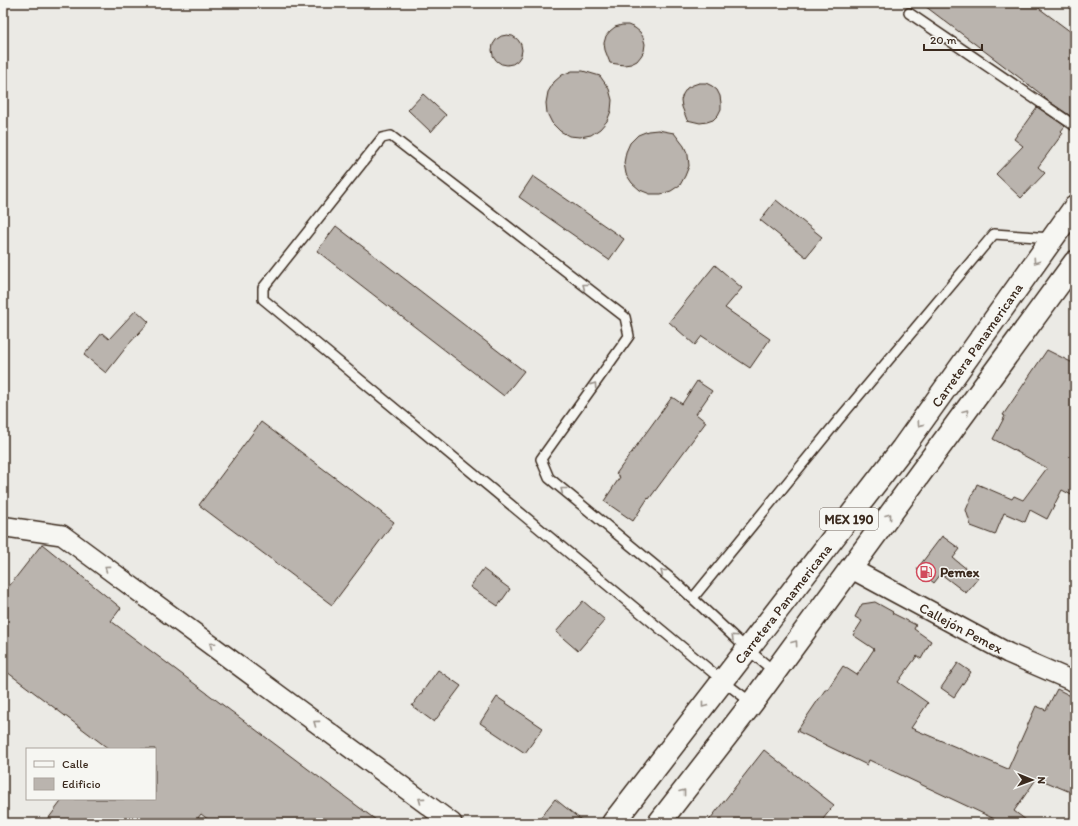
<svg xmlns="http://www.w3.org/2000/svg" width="1078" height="826" font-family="Itim,sans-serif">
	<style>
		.building { fill: #bab4ae; stroke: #3b2a1e }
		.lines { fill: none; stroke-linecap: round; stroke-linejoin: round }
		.lane-casing { stroke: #3b2a1e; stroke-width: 12 }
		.street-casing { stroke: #3b2a1e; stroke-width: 22 }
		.primary-casing { stroke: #3b2a1e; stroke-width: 25 }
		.lane { stroke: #f6f6f2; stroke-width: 9 }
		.street { stroke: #f6f6f2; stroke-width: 19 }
		.primary { stroke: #f6f6f2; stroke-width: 22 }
		.oneway { stroke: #989088 }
		.labels { text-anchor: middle; stroke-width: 3; stroke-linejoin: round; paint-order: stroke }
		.shield { fill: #f6f6f2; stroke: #73675e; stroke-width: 1 }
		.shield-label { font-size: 13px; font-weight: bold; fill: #3b2a1e }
		.street-label { font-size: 14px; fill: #3b2a1e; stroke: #f6f6f2 }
		.poi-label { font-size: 14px; font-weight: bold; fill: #3b2a1e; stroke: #f6f6f2; text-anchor: start }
	</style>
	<rect width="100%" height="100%" fill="#ebeae5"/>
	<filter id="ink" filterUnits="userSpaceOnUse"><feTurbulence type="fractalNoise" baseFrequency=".025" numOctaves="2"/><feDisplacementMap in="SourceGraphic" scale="8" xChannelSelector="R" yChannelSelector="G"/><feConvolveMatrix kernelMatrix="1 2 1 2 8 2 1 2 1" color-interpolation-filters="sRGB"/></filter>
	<g filter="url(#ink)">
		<g class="building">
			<polygon points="921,3 1032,3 1075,35 1075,113 1072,117 1044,98 1045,97"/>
			<polygon points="622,25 628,25 635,28 640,32 643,37 645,44 644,51 641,56 637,61 631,64 624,65 610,63 605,50 604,43 606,36 610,31 615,27"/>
			<circle cx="507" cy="50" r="15"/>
			<polygon points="572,71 583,71 600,76 609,89 612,100 611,111 607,121 600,129 591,135 580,137 569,136 560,131 552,123 547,113 546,103 548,92 554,82 562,75"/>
			<polygon points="699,83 706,83 712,86 717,90 720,96 721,103 721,109 718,115 713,120 707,122 700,123 687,120 682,107 681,100 683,94 687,88 693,85"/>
			<polygon points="423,94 446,115 431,132 408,110"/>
			<polygon points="1037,107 1065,126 1061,131 1063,133 1038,167 1045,173 1021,198 996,174 1023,146 1014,139"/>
			<polygon points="658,130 674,133 684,146 688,155 689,166 685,176 680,185 671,191 661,194 650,194 640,190 632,183 626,174 624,163 626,152 630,143 638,135 648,131"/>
			<polygon points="533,176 624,239 609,260 519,197"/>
			<polygon points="776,200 822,237 806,257 760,220"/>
			<polygon points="336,226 524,371 504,396 317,251"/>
			<polygon points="715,265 742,288 725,308 770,339 750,368 702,336 695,345 669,322"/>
			<polygon points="136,310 149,322 128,345 106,373 84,355 102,333 109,339"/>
			<polygon points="1047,350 1075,364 1075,497 1062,490 1047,519 1030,510 1025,522 1004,513 995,535 971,526 966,510 977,484 1012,499 1014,496 1023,500 1047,468 993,439 1005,416 1003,415"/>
			<polygon points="697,381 712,391 696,414 706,422 649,499 648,498 633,521 604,501 620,477 616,474 672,397 682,404"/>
			<polygon points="261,422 394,522 332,605 199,505"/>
			<polygon points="942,536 960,549 953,558 978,578 966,593 941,574 934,583 917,569"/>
			<polygon points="42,544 121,608 111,621 380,823 213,823 201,814 194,823 45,823 63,799 155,799 155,749 109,749 3,669 3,594"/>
			<polygon points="483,569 510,589 498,606 470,587"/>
			<polygon points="583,601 605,620 578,651 556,632"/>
			<polygon points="875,602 893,612 892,613 916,625 914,629 931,641 921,659 917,656 898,682 928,703 911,728 1008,769 1036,706 1046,710 1057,689 1075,698 1075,794 1037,778 1014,811 1030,823 1003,823 869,760 867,765 797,731 825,690 827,690 843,666 857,675 874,649 853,635 862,621 855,617 862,604"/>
			<polygon points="958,663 971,672 954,697 941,688"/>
			<polygon points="438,670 461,686 434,722 412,706"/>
			<polygon points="497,697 543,728 525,753 480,723"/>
			<polygon points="764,750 834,805 820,823 707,823"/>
			<polygon points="555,799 585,823 536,823"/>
		</g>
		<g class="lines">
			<defs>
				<g id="lane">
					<polyline points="909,13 1075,126"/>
					<polyline points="693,598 840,418 994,234 1052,238"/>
					<polyline points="752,703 723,681 263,299 263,288 382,138 391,136 625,317 629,336 541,459 549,478 675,582 747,649 774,671"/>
				</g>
				<g id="street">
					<polyline points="3,529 7,527 62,535 452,823"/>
					<polyline points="850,568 1008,653 1075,682"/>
				</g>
				<g id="primary">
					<polyline points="613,823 902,449 1075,207"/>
					<polyline points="659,823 752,703 1075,262"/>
				</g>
			</defs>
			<use href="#lane" class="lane-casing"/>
			<use href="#street" class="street-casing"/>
			<use href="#primary" class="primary-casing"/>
			<use href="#lane" class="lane"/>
			<use href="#street" class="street"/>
			<use href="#primary" class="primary"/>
		</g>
		<defs><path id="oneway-chevron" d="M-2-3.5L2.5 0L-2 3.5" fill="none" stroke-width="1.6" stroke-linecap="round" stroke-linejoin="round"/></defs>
		<g class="oneway">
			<use href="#oneway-chevron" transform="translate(1036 261) rotate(125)"/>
			<use href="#oneway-chevron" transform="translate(585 286) rotate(-142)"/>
			<use href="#oneway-chevron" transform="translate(594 385) rotate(-55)"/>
			<use href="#oneway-chevron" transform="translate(966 412) rotate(-54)"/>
			<use href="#oneway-chevron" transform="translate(920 424) rotate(125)"/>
			<use href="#oneway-chevron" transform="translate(563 490) rotate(-141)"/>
			<use href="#oneway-chevron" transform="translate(889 516) rotate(-53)"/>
			<use href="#oneway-chevron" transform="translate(107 568) rotate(-144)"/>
			<use href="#oneway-chevron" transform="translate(663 572) rotate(-141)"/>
			<use href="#oneway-chevron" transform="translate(734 637) rotate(-137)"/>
			<use href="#oneway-chevron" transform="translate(795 643) rotate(-54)"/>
			<use href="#oneway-chevron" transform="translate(212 645) rotate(-144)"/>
			<use href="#oneway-chevron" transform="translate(704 705) rotate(128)"/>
			<use href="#oneway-chevron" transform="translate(316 723) rotate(-144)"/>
			<use href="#oneway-chevron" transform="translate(683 792) rotate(-52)"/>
			<use href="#oneway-chevron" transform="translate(421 800) rotate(-144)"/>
		</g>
	</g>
	<defs>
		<symbol id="fuel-ring" viewBox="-11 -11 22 22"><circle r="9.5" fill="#f6f6f2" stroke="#d1495b" stroke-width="1.5"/><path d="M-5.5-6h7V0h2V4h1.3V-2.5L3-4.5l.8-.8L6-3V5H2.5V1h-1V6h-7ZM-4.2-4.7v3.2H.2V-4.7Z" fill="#d1495b"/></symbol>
	</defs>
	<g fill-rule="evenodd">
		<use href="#fuel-ring" x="915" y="561" width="22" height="22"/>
	</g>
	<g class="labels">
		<rect class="shield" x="820" y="508" width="58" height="22" rx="3"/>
		<g class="shield-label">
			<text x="849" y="524">MEX 190</text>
		</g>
		<g class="street-label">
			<text transform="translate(977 345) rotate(-55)" y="5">Carretera Panamericana</text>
			<text transform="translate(783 604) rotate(-52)" y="5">Carretera Panamericana</text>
			<text transform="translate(961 628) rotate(28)" y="5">Callejón Pemex</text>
		</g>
		<g class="poi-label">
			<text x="940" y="577">Pemex</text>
		</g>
	</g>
	<rect width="1078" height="826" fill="none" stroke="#f6f6f2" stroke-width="16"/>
	<rect x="8" y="8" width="1062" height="810" fill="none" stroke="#3b2a1e" stroke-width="1.5" filter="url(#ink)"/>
	<rect x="26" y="748" width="130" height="52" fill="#f6f6f2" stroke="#aba49d"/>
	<rect x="34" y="761" width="20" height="6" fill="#f6f6f2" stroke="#aba49d"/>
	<text x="62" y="768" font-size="12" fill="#3b2a1e">Calle</text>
	<rect x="34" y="778" width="20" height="12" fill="#bab4ae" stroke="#aba49d"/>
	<text x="62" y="788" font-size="12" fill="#3b2a1e">Edificio</text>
	<g transform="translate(1032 780) rotate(91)" stroke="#f6f6f2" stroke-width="3" paint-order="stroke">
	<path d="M0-3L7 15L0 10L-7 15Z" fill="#3b2a1e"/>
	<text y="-6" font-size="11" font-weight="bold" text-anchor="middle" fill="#3b2a1e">N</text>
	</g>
	<path d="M924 44v6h58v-6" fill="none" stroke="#3b2a1e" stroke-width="2"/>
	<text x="930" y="44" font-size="12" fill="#3b2a1e" stroke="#f6f6f2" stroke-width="3" paint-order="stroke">20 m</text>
</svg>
